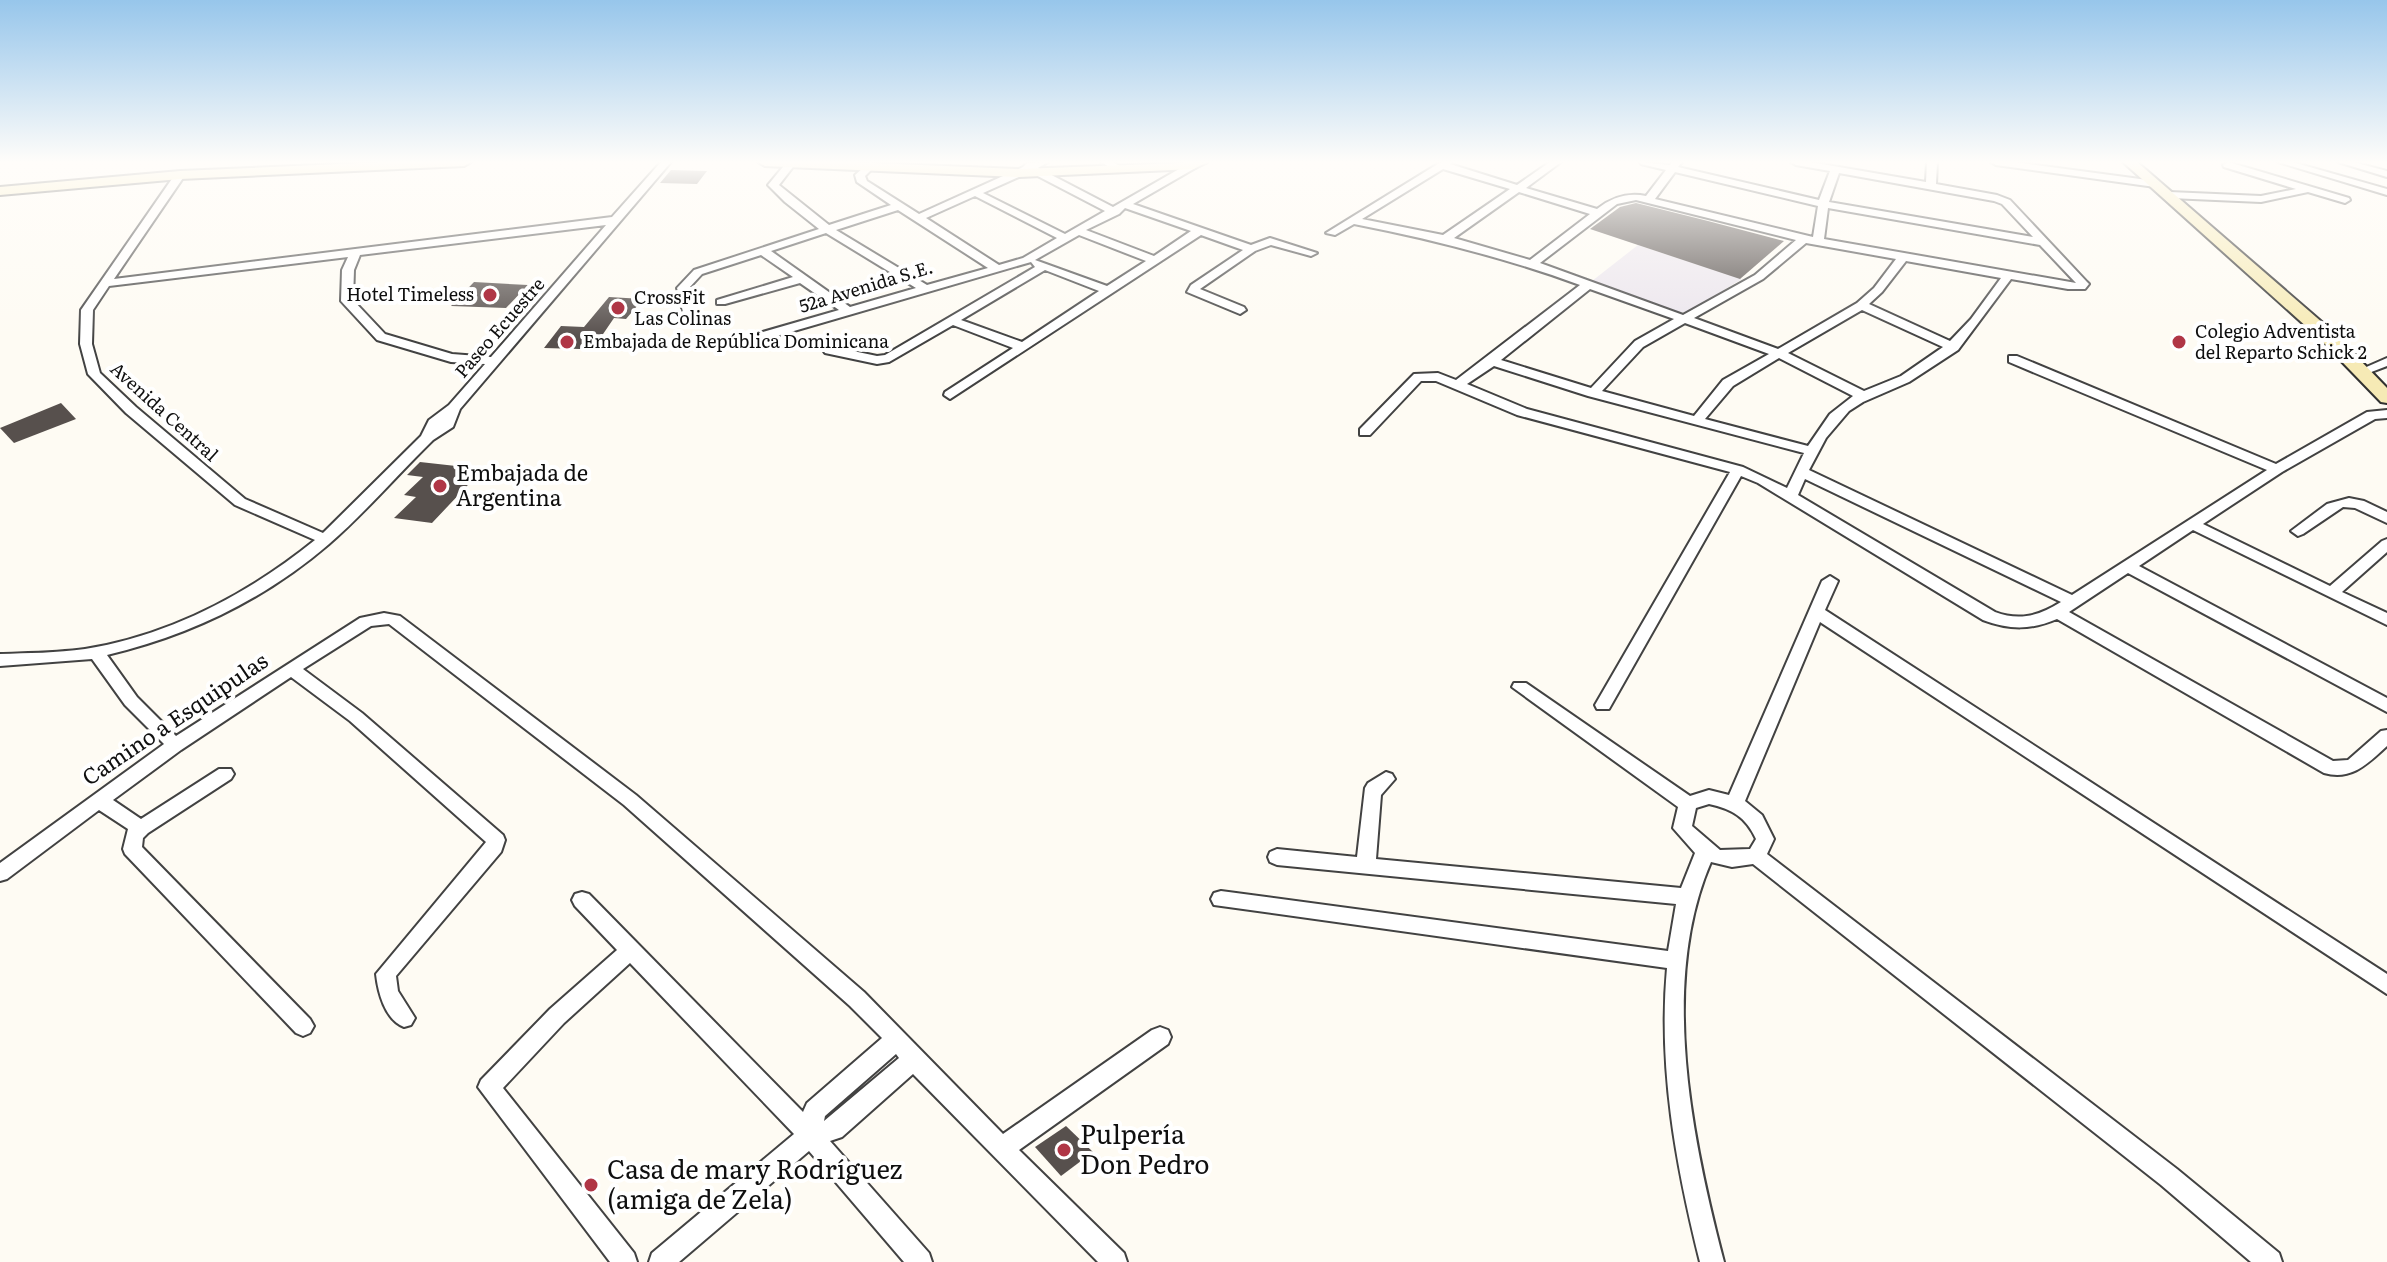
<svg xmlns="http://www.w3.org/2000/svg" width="2387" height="1262" font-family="Literata,serif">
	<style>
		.industrial { fill: #ebe5ed }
		.building { fill: #57504d }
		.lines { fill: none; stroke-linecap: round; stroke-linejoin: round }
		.street-casing { stroke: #424242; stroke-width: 4 }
		.secondary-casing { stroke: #313131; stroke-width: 4 }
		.street { fill: #fff; fill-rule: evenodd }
		.secondary { fill: #f6eab5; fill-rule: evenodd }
		.poi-dot { fill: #b03646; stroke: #fff; stroke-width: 3 }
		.labels { text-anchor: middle; stroke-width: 8; stroke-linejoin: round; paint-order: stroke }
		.far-street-label { font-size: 18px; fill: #0f0f0f; stroke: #fff }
		.far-poi-label { font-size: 18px; fill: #0f0f0f; stroke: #fff; text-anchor: start }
		.poi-label { font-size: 22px; fill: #0f0f0f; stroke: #fff; text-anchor: start }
		.street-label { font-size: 22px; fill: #0f0f0f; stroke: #fff }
		.near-poi-label { font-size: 26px; fill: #0f0f0f; stroke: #fff; text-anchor: start }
	</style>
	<rect width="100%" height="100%" fill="#fefbf3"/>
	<polygon class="industrial" points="1638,245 1742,279 1687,312 1678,312 1592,281"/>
	<g class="building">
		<polygon points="671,170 707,171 697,184 660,183"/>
		<polygon points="1636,203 1708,221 1784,241 1740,279 1590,229 1620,207"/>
		<polygon points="474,282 528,285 506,308 451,306"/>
		<polygon points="609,297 643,299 626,319 614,318 601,337 590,336 580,349 544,348 561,326 584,327"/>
		<polygon points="61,403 76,419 14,443 0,428"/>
		<polygon points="420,462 483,469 432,523 394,518 416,497 404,495 423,477 407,475"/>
		<polygon points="1066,1126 1093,1152 1061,1176 1035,1147"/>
	</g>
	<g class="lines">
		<defs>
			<g id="street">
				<path d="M661,162h10l-211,247 -7,18 -20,13c-35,34 -67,72 -104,104 -64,55 -140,92 -222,111l30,42 39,39 184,-118 24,-5 16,3 236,179 228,197 139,142 149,-104 8,-3 8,3 3,7 -3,7 -149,106 105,103 3,9h-29l-185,-188 -71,63 -12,4 99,112 3,9h-28l-95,-111 -130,111h-30l3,-9 142,-119 -164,-171 -66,60 -61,65 131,165 3,9h-27l-132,-175 3,-7 69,-71 67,-59 -42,-44 -3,-6 3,-6 7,-2 7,2 214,218 4,-9 75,-65 -32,-32 -226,-201 -235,-181 -18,2 -68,43 59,44 141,122 2,5 -4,12 -105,124 2,15 17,27 -4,7 -7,2c-19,-7 -26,-35 -28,-53l110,-132 -136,-121 -59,-44 -110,73 -68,50 28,19 78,-50h12l3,5 -3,5 -83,54 -5,5 -1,9 168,172 4,7 -4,7 -7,3 -7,-3 -171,-179 -2,-5 5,-20 -29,-19 -92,69 -7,2v-18l164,-119 -39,-39 -33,-46 -92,7v-12c28,-1 57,-1 85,-5 85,-14 163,-55 230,-109l-80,-35 -109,-92 -38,-39 -8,-30 1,-34 95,-137 9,2 -71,104 498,-62zM606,225l-115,132 -39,-3 -67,-20 -32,-34 1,-30 6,-15zM348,257l-6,13 -1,31 36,39 74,22 34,2 -36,41 -20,15 -8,16 -98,97 -78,-34 -109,-92 -36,-34 -8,-29 1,-34 16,-24zM896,1054l3,4 -75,63 1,-5z"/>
				<path d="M787,162l9,1 -17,22 50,40 62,-20 -34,-23 -2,-7 15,-13 7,2 -12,12 2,5 52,33 104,-47 4,-4 21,-1 -10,6 75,39 73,-42 -3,-3h11l4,3 -1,2 -64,37 118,41 19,-7 47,15 -6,3 -40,-11 -16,6 -55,38 44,18 2,3 -6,4 -53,-22 4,-7 52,-35 -42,-15 -251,164 -6,-4 1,-3 68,-44 -60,-23 -64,37 -12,2 -52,-11 -2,-3 6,-4 48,10 8,-1 150,-88 -4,-5 -268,78 -4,-1v-6l80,-23 -39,-27 -75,21h-8v-4l76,-23 -32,-22 -59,19 -13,14 6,24 -6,4 -6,-4 -6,-24 17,-18 125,-41 -34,-27 -17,-17zM1030,172l75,39 -40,23 -82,-41zM975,196l82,42 -34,20 -24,7 -73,-47zM1125,208l66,23 -37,25 -68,-26 33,-16zM898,210l90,58 -61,17 -91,-55zM826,233l90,55 -66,19 -79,-56zM1079,235l67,26 -39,25 -72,-26zM1045,270l54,21 -77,51 -61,-22z"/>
				<polygon points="1101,162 1113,162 1123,168 1114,170"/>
				<path d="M1441,162h11l-2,2 67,21 33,-23h11l-35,26 71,21c14,-11 30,-17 49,-13l20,-26 -25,-6 -1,-2 30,3 2,-3h10l-4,5 141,33 11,-29 -34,-6 -5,-3h19l116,20 1,-20h10l-1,22 61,11 13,5 77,82 2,2 -4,5h-17l-57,-10 -53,71 -49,32 -46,20 -14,9 -23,27 -17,32 263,125 195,-125 -258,-108v-6h8l259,108 91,-52 20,-2v8l-12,1 -93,53 -79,52 127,62 52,-45 5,-2v13l-45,40 45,21v12l-194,-95 -54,36 248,132v14l-259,-139 -59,39 264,149 15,-1 33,-29 6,-1v16c-19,17 -35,35 -63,27l-267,-154c-26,11 -47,11 -74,1l-225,-137 -17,-7 -132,233h-12l-2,-4 135,-233 -213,-57 -81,-34h-15l-51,54h-10v-6l54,-55 24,-1 18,7 124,-95c-74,-27 -149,-46 -226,-61l-19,11 -9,-2zM1443,169l67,20 -67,46 -81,-16zM1675,172l143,34 -5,31 -158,-38zM1839,173l155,28 8,3 31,33 -204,-35zM1519,192l71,22 -60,46 -76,-22zM1636,200l160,40 -41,35 -72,40 -143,-52 77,-59zM1828,208l212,37 36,38 -252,-44zM1806,243l90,16 -22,29 -17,15 -79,46 -84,-31 69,-39zM1906,261l95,17 -30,41 -21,22 -81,-37 13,-12zM1590,289l84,30 -39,22 -44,47 -90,-28zM1862,310l81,37 -42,29 -37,15 -76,-38zM1685,323l84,31 -46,26 -29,36 -92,-25 41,-44zM1779,358l74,38 -23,18 -22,32 -103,-27 28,-33zM1494,366l94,30 216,57 -17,35 -44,-21 -216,-58 -60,-25zM1805,479l256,123c-22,14 -42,19 -66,10l-197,-117z"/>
				<polygon points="1991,162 2014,162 2155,181 2160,184 2155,187 1996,165"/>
				<polygon points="2228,162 2349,198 2350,200 2345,203 2308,192 2261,202 2170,198 2165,195 2170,192 2261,196 2296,189 2224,167 2223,165"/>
				<polygon points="2278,162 2292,162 2387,189 2387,195"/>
				<polygon points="2338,162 2353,162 2387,171 2387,177"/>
				<polygon points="2387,358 2387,366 2361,376 2355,372"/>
				<polygon points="2349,498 2364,501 2387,512 2387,523 2355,508 2343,507 2303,534 2298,536 2291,531 2327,504"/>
				<path d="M1830,576l8,5 -13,29 562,364v20l-567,-372 -75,179 17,14 12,24 -7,15 410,315 102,84 3,9h-31l-90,-77 -408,-321 -21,3 -21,-5c-52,120 -19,278 13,400h-24c-24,-96 -42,-194 -33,-294l-453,-63 -3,-6 3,-6 7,-2 447,60 8,-47 -399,-39 -7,-3 -2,-5 2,-5 7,-3 80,8 8,-69 3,-5 18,-11 6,2 3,5 -14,16 -5,64 305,29 14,-35 -22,-25 5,-21 -166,-120 2,-4h12l164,113 19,-6 20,5 93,-214zM1709,804c23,5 37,13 47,35l-6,10 -30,1 -28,-24 4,-18z"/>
			</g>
			<g id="secondary">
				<polygon points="384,162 471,162 464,166 180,179 0,195 0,187 180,171"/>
				<polygon points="758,162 849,162 1019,169 1208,162 1193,169 1019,177 765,166"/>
				<polygon points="2123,162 2137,162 2331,330 2387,388 2387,403 2381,402 2319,338"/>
			</g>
		</defs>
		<use href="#street" class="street-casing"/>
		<use href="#secondary" class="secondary-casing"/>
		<use href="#street" class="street"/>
		<use href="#secondary" class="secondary"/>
	</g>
	<linearGradient id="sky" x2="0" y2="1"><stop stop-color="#97c6eb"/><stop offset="0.48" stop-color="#fffdfa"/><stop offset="1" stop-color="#fffdfa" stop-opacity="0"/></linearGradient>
	<rect width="2387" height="338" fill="url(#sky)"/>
	<g class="poi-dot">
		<circle cx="490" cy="295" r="8"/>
		<circle cx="618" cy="308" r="8"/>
		<circle cx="567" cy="342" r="8"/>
		<circle cx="2179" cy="342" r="8"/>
		<circle cx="440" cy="486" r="8"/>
		<circle cx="1064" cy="1150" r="8"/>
		<circle cx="591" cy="1185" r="8"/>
	</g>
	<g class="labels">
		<g class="far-street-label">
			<text transform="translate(866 287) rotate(-17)" y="6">52a Avenida S.E.</text>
			<text transform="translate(500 328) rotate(-49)" y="6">Paseo Ecuestre</text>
			<text transform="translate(164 412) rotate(42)" y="6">Avenida Central</text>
		</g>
		<g class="far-poi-label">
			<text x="474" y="301" text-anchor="end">Hotel Timeless</text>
			<text x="634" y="304">CrossFit<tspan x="634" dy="21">Las Colinas</tspan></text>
			<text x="2195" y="338">Colegio Adventista<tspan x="2195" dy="21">del Reparto Schick 2</tspan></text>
			<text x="583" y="348">Embajada de República Dominicana</text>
		</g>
		<g class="poi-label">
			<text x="456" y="481">Embajada de<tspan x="456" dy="25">Argentina</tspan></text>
		</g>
		<g class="street-label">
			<text transform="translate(175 719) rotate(-34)" y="8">Camino a Esquipulas</text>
		</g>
		<g class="near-poi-label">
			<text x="1080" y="1144">Pulpería<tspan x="1080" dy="30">Don Pedro</tspan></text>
			<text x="607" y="1179">Casa de mary Rodríguez<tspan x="607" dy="30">(amiga de Zela)</tspan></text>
		</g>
	</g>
</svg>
